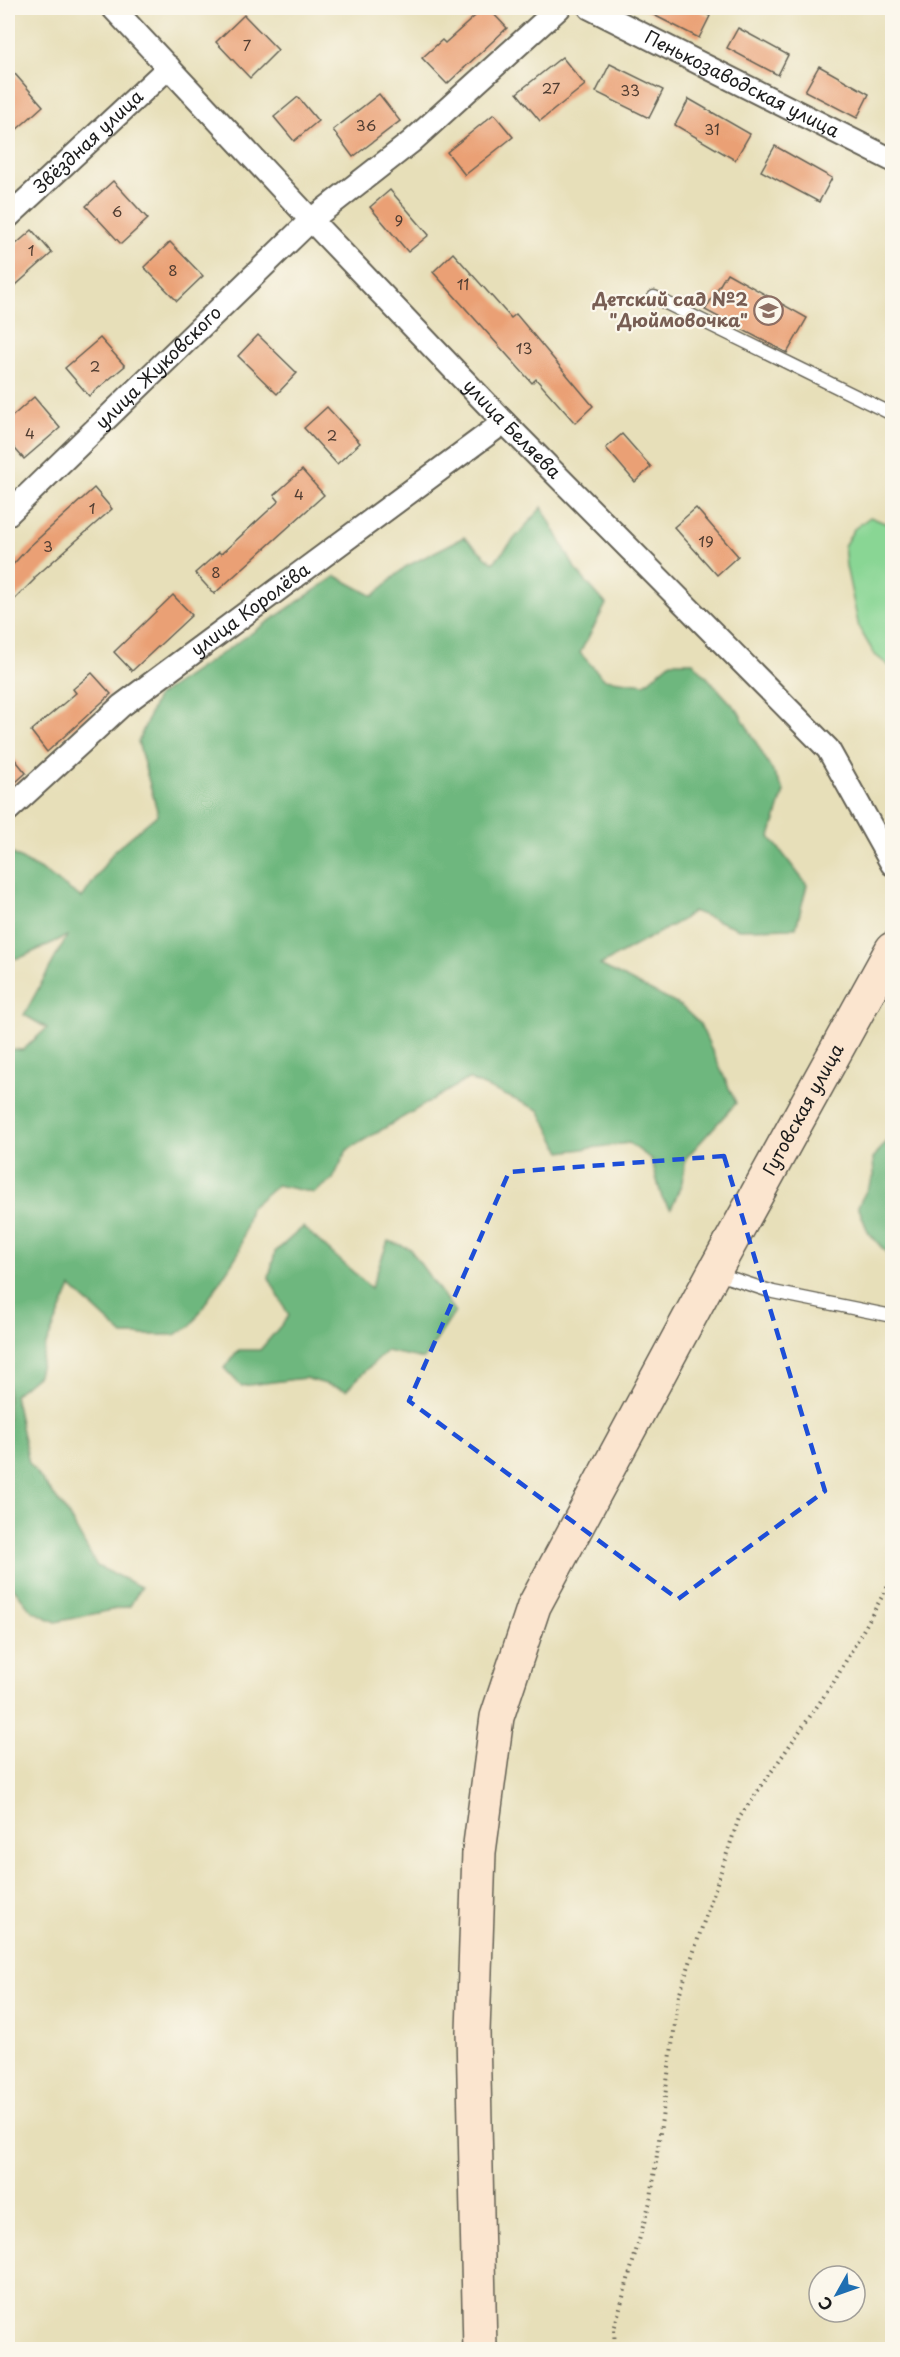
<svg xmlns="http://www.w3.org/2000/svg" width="900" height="2357" font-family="'Playpen Sans',sans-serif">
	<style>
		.green { fill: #89d694; stroke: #527958; stroke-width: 1.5 }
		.forest { fill: #6eb77e; stroke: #456a4d; stroke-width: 1.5 }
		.building { fill: #eaa074 }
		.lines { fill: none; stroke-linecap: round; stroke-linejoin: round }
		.lane-casing { stroke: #636053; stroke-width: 15 }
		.street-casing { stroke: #636053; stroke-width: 26 }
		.secondary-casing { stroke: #636053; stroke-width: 36 }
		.path { stroke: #636053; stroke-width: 4; stroke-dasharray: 1.5 4.5; stroke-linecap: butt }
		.lane { stroke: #fff; stroke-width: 12 }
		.street { stroke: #fff; stroke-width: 22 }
		.secondary { stroke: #fbe5cf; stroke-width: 33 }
		.marked { fill: none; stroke: #1d4ed8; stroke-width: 4.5; stroke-dasharray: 12 8; stroke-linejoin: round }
		.labels { text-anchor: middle; stroke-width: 4.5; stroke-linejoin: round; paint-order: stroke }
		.number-label { font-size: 15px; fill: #503d32 }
		.street-label { font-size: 18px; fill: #1c1c1c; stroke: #fbf7ec }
		.education-label { font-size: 18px; font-weight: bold; fill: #785e54; stroke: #fbf7ec; text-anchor: end }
	</style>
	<rect width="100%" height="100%" fill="#fbf7ec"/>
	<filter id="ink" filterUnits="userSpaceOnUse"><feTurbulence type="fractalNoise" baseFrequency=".0167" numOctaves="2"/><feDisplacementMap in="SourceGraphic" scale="12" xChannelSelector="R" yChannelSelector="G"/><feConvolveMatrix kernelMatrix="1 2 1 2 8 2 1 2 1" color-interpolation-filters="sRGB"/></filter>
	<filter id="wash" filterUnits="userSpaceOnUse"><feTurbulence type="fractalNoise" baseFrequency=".008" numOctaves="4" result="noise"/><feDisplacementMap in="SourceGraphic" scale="24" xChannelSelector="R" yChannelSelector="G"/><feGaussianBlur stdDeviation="1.35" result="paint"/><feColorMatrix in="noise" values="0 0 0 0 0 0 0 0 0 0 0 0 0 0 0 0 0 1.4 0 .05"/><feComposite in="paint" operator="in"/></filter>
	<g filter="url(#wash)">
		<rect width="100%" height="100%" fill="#e7dfb9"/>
		<polygon class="green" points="870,517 892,526 892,668 875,655 859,628 846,566 844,546 854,529"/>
		<g class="forest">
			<polygon points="542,507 576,570 606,604 580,653 604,679 645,684 671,662 693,662 738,711 784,791 770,837 807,885 796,928 739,929 693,911 682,920 600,965 681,1006 700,1024 736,1103 686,1158 682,1182 671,1209 662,1198 651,1159 629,1143 561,1152 539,1110 468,1079 347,1150 333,1179 314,1193 277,1185 250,1208 239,1252 191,1326 174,1335 123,1335 71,1287 45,1347 38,1375 14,1395 29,1463 66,1511 97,1566 141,1587 130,1606 56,1622 32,1611 8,1581 8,1049 23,1050 47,1028 24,1015 67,936 20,958 8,959 8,851 44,872 82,898 114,851 158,814 138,742 157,697 336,576 373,596 405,567 464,537 493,563"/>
			<polygon points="892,1135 892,1259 868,1232 858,1206 874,1176 873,1158"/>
			<polygon points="303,1227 371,1288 388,1241 409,1248 455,1312 424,1359 386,1351 346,1390 305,1378 241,1386 224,1368 239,1350 260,1350 289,1316 269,1278 275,1252"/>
		</g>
		<g id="blocks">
			<g class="building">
				<polygon points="484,8 488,8 507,28 447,84 422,58 442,40 445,43"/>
				<polygon points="640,8 695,8 710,16 699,38"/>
				<polygon points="244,15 278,50 250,78 216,42"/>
				<polygon points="738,28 788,55 778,75 727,48"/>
				<polygon points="562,57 585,85 540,121 517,93"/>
				<polygon points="610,64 663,90 649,118 596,92"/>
				<polygon points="8,66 43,106 14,132 8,124"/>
				<polygon points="819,66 869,94 857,118 805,91"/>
				<polygon points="379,94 400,121 353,157 333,130"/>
				<polygon points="298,97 318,121 294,141 274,117"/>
				<polygon points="689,99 750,134 735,160 675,125"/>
				<polygon points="494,114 513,137 465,175 447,152"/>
				<polygon points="775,146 832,178 819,202 761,171"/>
				<polygon points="113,181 148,219 121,244 86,206"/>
				<polygon points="390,190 429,235 408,252 370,207"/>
				<polygon points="32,230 52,253 8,292 8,251"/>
				<polygon points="170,242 203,276 177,301 144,267"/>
				<polygon points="453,253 511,318 516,314 593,406 575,423 536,379 532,383 433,272"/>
				<polygon points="727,273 807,318 787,353 705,310"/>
				<polygon points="258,335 297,373 277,394 238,356"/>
				<polygon points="100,338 125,366 89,396 65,368"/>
				<polygon points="34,397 60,428 24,459 8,441 8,420"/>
				<polygon points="327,407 360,443 337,464 304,428"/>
				<polygon points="622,434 651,467 635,482 606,448"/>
				<polygon points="302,470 324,495 214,594 195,573 219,552 221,554 279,501 274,495"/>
				<polygon points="94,488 112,509 34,578 35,579 8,606 8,570 28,548"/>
				<polygon points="696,508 738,556 717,575 674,527"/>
				<polygon points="173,595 192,615 132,671 114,652"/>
				<polygon points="92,673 111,694 47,752 31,731 76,693 73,689"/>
				<polygon points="8,751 26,773 8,789"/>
			</g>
		</g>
	</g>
	<g filter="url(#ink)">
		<use href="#blocks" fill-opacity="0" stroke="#636053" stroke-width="1.5"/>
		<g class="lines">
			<defs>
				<g id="lane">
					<polyline points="654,297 892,414"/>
					<polyline points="715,1273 773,1292 892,1316"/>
				</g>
				<g id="street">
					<path id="s1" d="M113,8l198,212 193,202 324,327 64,115"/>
					<path id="s2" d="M590,8l302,152"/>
					<path id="s3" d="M8,217l161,-150"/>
					<path id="s4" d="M8,514l303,-294 100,-78 148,-134"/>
					<path id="s5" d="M8,810l113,-104 383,-284"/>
				</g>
				<g id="secondary">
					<path id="s6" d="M480,2350l-7,-318 6,-180 18,-135 37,-111 180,-334 178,-323"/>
				</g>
			</defs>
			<use href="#lane" class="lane-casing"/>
			<use href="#street" class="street-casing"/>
			<use href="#secondary" class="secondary-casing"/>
			<polyline class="path" points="615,2350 614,2329 651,2198 679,1995 739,1818 834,1682 892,1579"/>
			<use href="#lane" class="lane"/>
			<use href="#street" class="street"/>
			<use href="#secondary" class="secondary"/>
		</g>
	</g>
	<path class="marked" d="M724,1156l101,335 -147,108 -269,-198 100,-229z"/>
	<defs>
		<symbol id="school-ring" viewBox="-11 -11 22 22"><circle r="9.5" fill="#fbf7ec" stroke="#8d6e63" stroke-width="1.5"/><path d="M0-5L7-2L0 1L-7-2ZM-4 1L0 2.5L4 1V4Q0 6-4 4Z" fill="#8d6e63"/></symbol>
	</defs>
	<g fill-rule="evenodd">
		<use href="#school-ring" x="752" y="294" width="33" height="33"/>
	</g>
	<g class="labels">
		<g class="number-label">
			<text x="247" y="51">7</text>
			<text x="551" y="94">27</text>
			<text x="630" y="96">33</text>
			<text x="366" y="131">36</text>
			<text x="712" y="135">31</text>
			<text x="117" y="217">6</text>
			<text x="399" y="226">9</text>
			<text x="31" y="256">1</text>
			<text x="173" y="276">8</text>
			<text x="463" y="290">11</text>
			<text x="524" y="354">13</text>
			<text x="95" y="372">2</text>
			<text x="30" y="439">4</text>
			<text x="332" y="441">2</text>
			<text x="299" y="500">4</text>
			<text x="92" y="514">1</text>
			<text x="706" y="547">19</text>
			<text x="48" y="552">3</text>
			<text x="216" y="578">8</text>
		</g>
		<g class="street-label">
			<text dy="6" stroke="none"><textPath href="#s2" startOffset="170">Пенькозаводская улица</textPath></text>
			<text dy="6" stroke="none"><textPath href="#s3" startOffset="110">Звёздная улица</textPath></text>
			<text dy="6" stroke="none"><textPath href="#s4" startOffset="210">улица Жуковского</textPath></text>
			<text dy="6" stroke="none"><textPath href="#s1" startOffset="580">улица Беляева</textPath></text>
			<text dy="6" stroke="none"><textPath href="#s5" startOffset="315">улица Королёва</textPath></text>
			<text dy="6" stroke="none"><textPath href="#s6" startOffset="1316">Гутовская улица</textPath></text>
		</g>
		<g class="education-label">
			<text x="748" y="306">Детский сад №2<tspan x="748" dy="21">"Дюймовочка"</tspan></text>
		</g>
	</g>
	<rect width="900" height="2357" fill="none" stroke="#fbf7ec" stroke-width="30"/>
	<g transform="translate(837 2294) rotate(230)"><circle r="28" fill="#fbf7ec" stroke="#a29f99" stroke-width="1.5"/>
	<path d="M0-4.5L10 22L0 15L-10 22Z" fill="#1f6fb2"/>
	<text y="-9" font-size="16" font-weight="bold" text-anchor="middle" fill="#1c1c1c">С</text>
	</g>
</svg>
